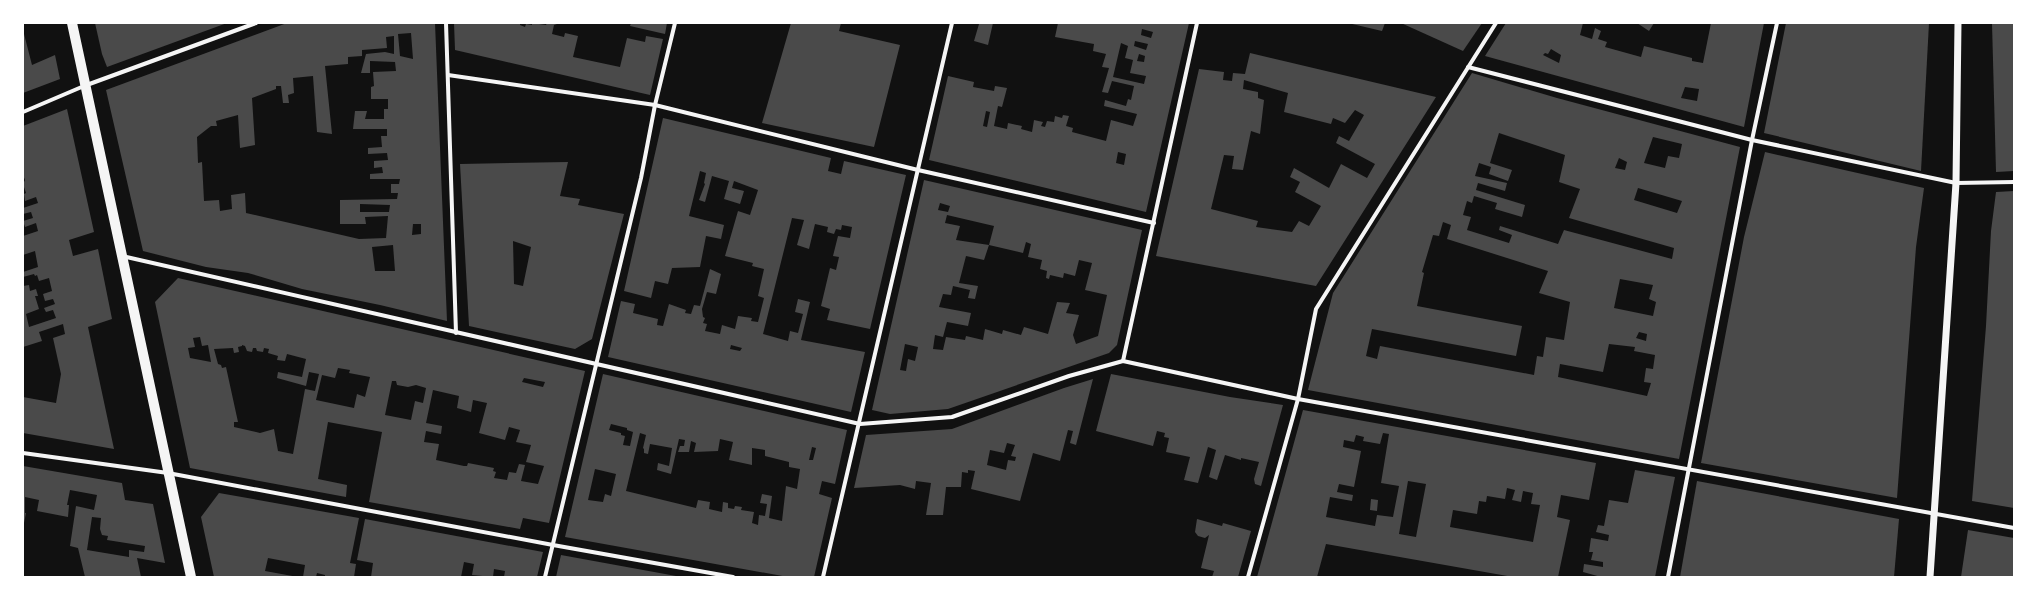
<svg xmlns="http://www.w3.org/2000/svg" width="2037" height="600" font-family="Arial,sans-serif">
	<style>
		.building { fill: #4a4a4a; fill-rule: evenodd }
		.lines { fill: none; stroke-linecap: round; stroke-linejoin: round }
		.minor { stroke: #f5f5f5; stroke-width: 4 }
		.tertiary { stroke: #f5f5f5; stroke-width: 7 }
		.primary { stroke: #f5f5f5; stroke-width: 10 }
	</style>
	<rect width="100%" height="100%" fill="#111"/>
	<g class="building">
		<polygon points="95,23 227,23 107,67 102,54"/>
		<path d="M287,23h148l12,298 -67,-16 -78,-16 -54,-16 -42,-6 -63,-16 -37,-161zM411,33l2,26 -13,-3 -2,-22zM394,36v18l-9,-2 -19,2 -5,19h9v-12l25,1 1,9 -23,1 1,14 -3,1v12h17v10h-4v10h-19l2,-8h-12l-2,18h34v7h-6l1,11 -14,1v6l19,-1 1,7 -14,1v7l8,-1 1,6 -13,1v5h30l-1,5h-8v9h7l-1,6 -57,1v24h26l-1,-7 23,-1 -2,22 -27,1 -113,-26 -1,-20 -14,2 1,14 -12,2 -1,-11 -15,1 -2,-39 -4,1 -1,-26 14,-11h6l-1,-5 22,-6 2,33 15,-3 -3,-47 24,-9v-3h5l2,17h6l-1,-8 6,-2 -1,-15 20,-2 4,56 15,2 -7,-68 23,-2v-7l14,-1v-6l25,-2 -1,-11zM360,204l30,1 -1,7h-29zM413,224h8v10l-9,1zM393,245l2,26h-20l-3,-24z"/>
		<polygon points="454,23 520,23 520,25 525,27 526,24 532,25 532,23 546,25 547,23 560,23 554,25 552,34 564,37 565,33 578,36 573,57 620,67 627,38 645,42 646,36 663,39 650,95 455,50"/>
		<polygon points="631,23 667,23 665,34 630,26"/>
		<polygon points="791,23 841,23 839,31 900,45 874,147 762,123"/>
		<polygon points="976,23 993,23 988,45 974,41 979,24"/>
		<path d="M1058,23h131l-43,189 -217,-52 19,-84 26,6 -1,5 21,4 1,-5 12,2 -5,19 -4,-1 -4,20 13,3 1,-6 14,3 -1,3 11,3 2,-12 9,2 -2,4 4,1 2,-6 7,1 1,-6 7,2 1,-3 6,1 -3,10 7,2 -1,4 34,9 5,-21 22,6 4,-12 -33,-8 1,-6 21,6 2,-7 3,1 3,-14 -22,-5 -4,12 -6,-1 7,-24 -7,-1 4,-13 -13,-3 1,-7 -39,-7zM1142,29l11,3 -2,6 -10,-3zM1135,41l13,3 -2,6 -12,-4zM1121,43l7,3 -3,12 8,2 -3,13 16,3 -2,8 -31,-7zM1139,54l6,2 -1,6 -7,-1zM986,111l4,1 -3,15 -4,-1zM1118,152l8,2 -2,11 -8,-2z"/>
		<polygon points="1348,23 1385,23 1382,31"/>
		<polygon points="1401,23 1482,23 1463,51"/>
		<path d="M1506,23h77l-3,12 12,4 3,-11 6,3 -3,8 9,3 -2,5 36,10 3,-11 48,12v3l11,2 8,-40h53l-20,104 -259,-71zM1551,49l10,6 -2,8 -16,-8 2,-2 3,1zM1685,87l14,2 -2,12 -16,-3z"/>
		<polygon points="1637,23 1654,23 1649,31"/>
		<polygon points="1786,23 1929,23 1921,171 1764,133"/>
		<polygon points="1992,23 2014,23 2014,171 1996,172"/>
		<polygon points="23,30 32,65 55,55 60,79 23,93"/>
		<path d="M1250,53l186,44 -120,189 -160,-30 43,-187 25,3 -1,8 9,1 1,-8 12,1zM1244,80l44,13 -4,19 47,12 2,-6 12,5 10,-13 9,5 -15,26 -10,-5 -3,7 39,21 -8,14 -26,-14 -12,24 -35,-20 -4,9 10,5 -5,10 26,14 -12,20 -10,-5 -7,11 -36,-5 2,-6 -47,-12 13,-54 10,1 -2,13 11,1 8,-39 9,3 4,-34 -6,-2v-6l-15,-3z"/>
		<path d="M1472,73l85,25 183,49 -61,312 -371,-69 25,-97zM1499,133l66,22 -6,27 21,7 -11,29 105,30 -2,11 -108,-29 -6,14 -58,-18 -1,4 13,5 -3,8 -42,-13 4,-13 -8,-2 4,-14 5,2 2,-7 23,7 -2,6 27,8 3,-12 -49,-15 2,-7 27,8 2,-8 -32,-7 4,-13 12,4 -2,7 19,7 4,-11 -22,-7zM1653,137l29,7 -3,14 -11,-2 -3,12 -21,-5zM1619,158l8,4 -2,8 -10,-2zM1638,188l44,13 -5,12 -43,-13zM1443,222l8,3 -4,14 101,32 -9,22 31,9 -6,38 -18,-3 -3,20 -6,-1 -3,19 -154,-29 -3,13 -11,-3 6,-27 144,27 6,-30 -105,-20 7,-33 -2,-1 11,-37 6,1zM1620,279l33,6 -4,14 7,3 -3,14 -39,-8zM1639,332l8,2 -1,7 -10,-3zM1609,344l26,3 -1,4 21,4 -2,14 -7,-1 -2,14 7,1 -4,13 -89,-19 2,-13 43,8z"/>
		<polygon points="67,109 94,232 69,240 73,256 98,249 112,319 88,327 114,449 23,433 23,397 56,403 61,374 53,338 65,334 63,324 39,332 42,341 23,347 23,286 29,285 30,291 36,289 38,296 35,296 39,309 26,314 29,327 56,318 53,310 46,312 44,308 55,304 53,299 45,301 43,294 52,291 49,278 39,281 37,275 35,276 34,274 23,277 23,272 38,267 35,251 23,255 23,236 38,231 36,223 25,227 23,221 33,218 31,212 23,214 23,208 38,203 36,197 25,201 24,194 26,193 23,184 25,180 23,175 23,126"/>
		<path d="M663,118l168,40 -3,13 13,3 3,-13 62,14 -36,154 -43,-9 3,-11 -9,-3 9,-38 6,2 3,-13 -6,-1 5,-20 12,2 2,-11 -10,-2 -1,5 -5,-1 -2,5 -7,-2 1,-5 -13,-3 -6,25 -12,-4 7,-25 -12,-2 -29,116 25,7 2,-10 8,2 5,-19 -8,-2 3,-13 12,3 -9,38 64,12 -14,60 -243,-55 13,-56 14,3 -2,9 25,6 -1,6 6,1 6,-22 17,6 -1,3 6,1 3,-9 6,1 10,-37 11,5 -5,20 -9,-2 -5,17 1,8 2,1 -2,5 4,1 -2,7 15,3 2,-9 13,4 3,-13 14,2 -1,3 7,1 6,-24 -6,-2 6,-27 -12,-3 1,-3 -28,-7 13,-45 12,4 8,-25 -24,-9 -2,7 12,3 -4,13 -16,-5 5,-18 -17,-5 -7,26 -6,-2 6,-16 -1,-1 2,-10 -6,-2 -11,45 35,9 -3,14 -15,-3 -6,31 -28,1 -4,16 -13,-3 -4,17 -27,-7zM731,345l11,3 -2,3 -10,-2z"/>
		<polygon points="1765,152 1924,188 1916,247 1897,498 1701,463 1744,237"/>
		<path d="M568,162l-8,34 20,3 -2,6 46,9 -32,125 -17,10 -106,-23 -9,-162zM513,241l18,6 -8,39 -9,-2z"/>
		<path d="M924,180l218,50 -25,115 -8,8 -161,56 -58,5 -18,-4zM940,203l10,3 -2,6 -10,-2zM947,215l47,11 -5,19 34,8 3,-11 5,2 -3,13 14,3 -2,9 7,2 -1,7 3,1 1,-4 13,3 1,-5 11,3 4,-16 13,3 -7,27 22,5 -9,41 -22,8 -3,-9 6,-20 -13,-2 4,-10 -13,-1 -9,32 -24,-7 -3,8 -18,-5 -1,4 -17,-5 -2,11 -17,-4 -1,4 -19,-3 -3,13 -10,-1 2,-14 8,2 4,-15 21,4 3,-13 -32,-6 4,-13 8,1 2,-9 17,4 -2,8 7,1 3,-13 -19,-3 7,-27 18,4 5,-15 -33,-5 4,-14 -15,-3zM905,344l13,3 -3,14 -7,-2 -2,12 -6,-1z"/>
		<polygon points="2014,191 2014,508 1972,501 1986,326 1991,231 1996,192"/>
		<path d="M178,278l407,93 -36,152 -26,-5 -3,11 -151,-27 13,-70 -54,-10 -10,57 29,6 -1,12 -156,-29 -35,-166zM200,337l2,9 6,-1 3,17 -21,-4 -2,-10 7,-1 -2,-9zM242,345l3,1 2,5 5,1 1,-4h3l1,3 6,1 1,-4 5,1 -1,4 10,3 -1,4 8,1 2,-7 19,5 -4,18 -24,-5 -1,6 29,8 3,-14 10,2 -4,17 -10,-2 -12,65 -15,-3 -4,-22 -14,4 -26,-6v-5h4l-12,-55 -4,1 -1,-3 -3,-1 -4,-15 19,-1 1,5 5,-1 -1,-5 4,-1zM338,368l12,2 -1,3 21,4 -5,20 -8,-3 -3,14 -38,-8 6,-25 13,3zM524,378l21,4 -2,5 -21,-5zM392,381h4l1,4 11,2 8,-2 10,3 -3,15 -8,-2 -4,19 -26,-5zM433,390l26,6 -2,12 14,4 2,-12 14,3 -8,30 26,7 4,-13 11,3 -4,12 15,3 -5,17 18,4 -6,18 -17,-3 4,-16 -6,-1 -3,9 -7,-1 -2,8 -13,-2 2,-6 -3,-1 1,-3 -26,-5 -1,3h-3l-28,-6 3,-16 -15,-2 2,-11 15,3 1,-8 -16,-3z"/>
		<path d="M603,374l244,56 -12,54 -13,-3 -3,13 13,4 -18,79h-26l-223,-40zM611,424l16,4v2l6,2 -3,14 -7,-1 2,-9 -4,-1v-2l-12,-3zM640,433l6,2 -3,13 1,1v4l4,1 2,-10 22,4 -3,18 -11,-3 -1,7 14,4 8,-35 6,1 -1,6h-4l-2,6h11l2,-11 5,2 -2,9 24,-1 2,-12 13,3 -4,18 23,5v-17l13,2v6l24,6v5l11,2 -3,20 -11,-3 -4,35 -13,-3 3,-22 -10,-2 -2,9 7,1 -2,12 -6,-1 -1,10 -6,-2 2,-11 -13,-2 1,-3 -7,-1 -1,3 -6,-1v-5l-5,-1 -1,10 -13,-3 1,-7 -12,-2 -2,8 -70,-17zM812,447l4,1 -3,12h-4zM595,469l21,5 -5,22 -6,-2 -2,8 -15,-2z"/>
		<polygon points="1111,374 1230,397 1283,405 1261,486 1255,484 1254,479 1259,462 1241,458 1241,460 1225,455 1217,480 1209,477 1216,450 1208,447 1198,483 1184,480 1190,457 1166,452 1169,438 1164,437 1165,433 1157,431 1153,446 1096,431"/>
		<path d="M1093,379l-17,66 -6,-2 3,-12 -5,-1 -8,31 -27,-8 -13,48 -49,-12 4,-18 -7,-1v3l-6,-1 -1,15h-15l-3,28h-17l5,-32 -15,-2 -1,8 -15,-4 -46,3 12,-53 86,-6 112,-41zM1007,443l8,2 -4,11 5,1 -1,4 -7,-1 -2,10 -19,-5 3,-15 14,3z"/>
		<path d="M1303,410l293,53 -7,37 -28,-5 -4,22 13,3 -12,57h-45l-187,-33 -9,33h-60zM1383,433l6,1 -8,49 18,3 -6,31 -16,-2 -2,11 -49,-9 4,-20 22,4 1,-6 -16,-3 2,-8 15,3 7,-36 -18,-4 1,-7 10,2 2,-7 8,2 -1,4 17,3zM1408,481l18,3 -10,53 -17,-3zM1507,488l8,2 -3,10 9,2 2,-11 10,2 -2,11 9,1 -7,37 -83,-15 3,-17 24,4 2,-13 7,1 1,-6 18,3z"/>
		<path d="M23,466l99,17 3,17 28,4 12,59 -28,-5 4,19h-56l-7,-29 -8,-2 6,-40 18,4 3,-15 -27,-5 -3,15h2l-1,12 -31,-6 2,-11 -14,-3v16h1l-3,15zM92,517l9,1 -1,11 2,6 6,1 -1,4 38,6 -1,6 -15,-2v7l-42,-7z"/>
		<polygon points="1635,470 1675,477 1655,577 1601,577 1583,572 1584,564 1603,567 1603,562 1591,560 1593,552 1589,552 1591,538 1608,541 1609,535 1596,532 1598,525 1604,526 1609,500 1628,503"/>
		<polygon points="1697,481 1899,519 1894,577 1680,577"/>
		<polygon points="219,493 359,518 350,563 356,564 354,577 325,577 325,575 317,573 316,577 303,577 305,565 268,558 265,571 298,577 214,577 201,517"/>
		<polygon points="1371,499 1378,500 1377,511 1370,510"/>
		<polygon points="365,519 543,552 537,577 504,577 505,571 494,569 493,577 472,575 474,564 464,562 461,577 371,577 373,563 357,560"/>
		<polygon points="1197,519 1222,526 1223,523 1251,531 1238,577 1212,577 1214,571 1201,568 1209,535 1205,538 1198,536 1195,532"/>
		<polygon points="1968,530 2014,538 2014,577 1961,577"/>
		<polygon points="561,555 676,576 676,577 556,577"/>
	</g>
	<g class="lines">
		<g class="minor">
			<polyline points="446,23 456,333"/>
			<polyline points="1468,67 1752,140 1956,183 2014,182"/>
			<polyline points="448,75 655,105 918,170 1154,223"/>
			<polyline points="23,112 84,86 256,23"/>
			<polyline points="122,256 860,424 952,417 1069,376 1123,361 1298,399 2014,528"/>
			<polyline points="1123,361 1197,23"/>
			<polyline points="23,453 168,473 553,545 733,577"/>
			<polyline points="545,577 641,178 655,105 675,23"/>
			<polyline points="823,577 952,23"/>
			<polyline points="1248,577 1298,399 1316,309 1496,23"/>
			<polyline points="1668,577 1752,140 1777,23"/>
		</g>
		<polyline class="tertiary" points="1930,577 1956,183 1958,23"/>
		<polyline class="primary" points="72,23 191,577"/>
	</g>
	<rect width="2037" height="600" fill="none" stroke="#ffffff" stroke-width="48"/>
</svg>
